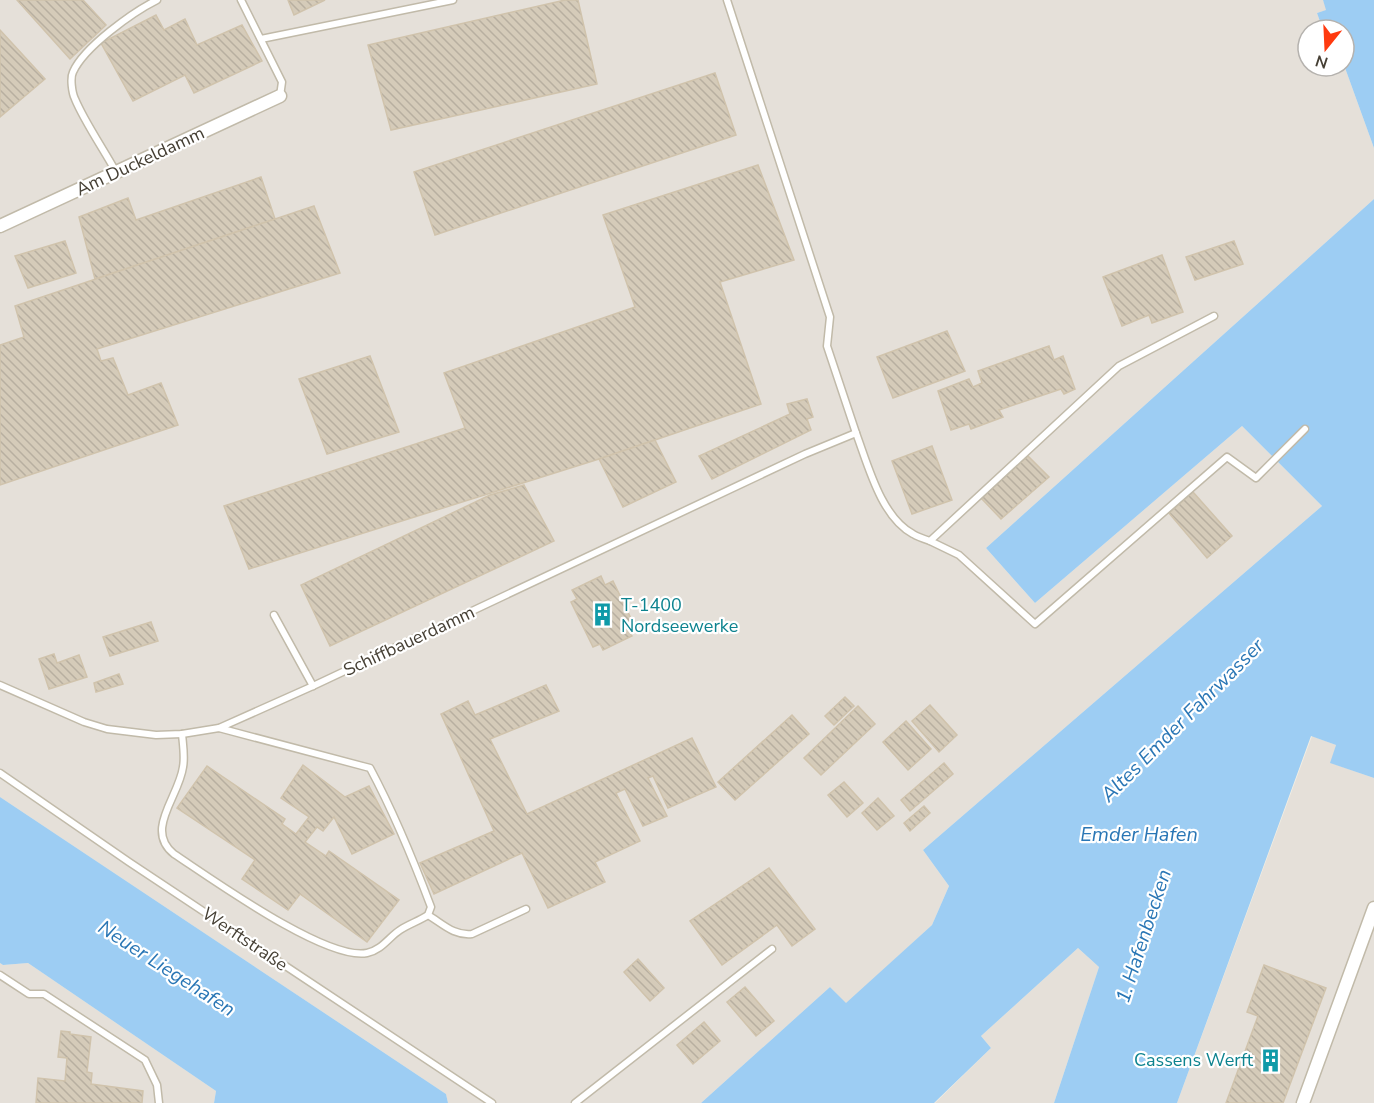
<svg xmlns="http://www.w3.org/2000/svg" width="1374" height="1103" font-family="'Nunito Sans',sans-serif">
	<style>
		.industrial { fill: #e5e0d9 }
		.water { fill: #9dcdf3 }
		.building { fill: url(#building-back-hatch); stroke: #d0c3ac; stroke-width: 1.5 }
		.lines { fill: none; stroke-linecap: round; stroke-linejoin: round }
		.service-casing { stroke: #c1baa9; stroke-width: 9 }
		.minor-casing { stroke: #c1baa9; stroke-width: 15 }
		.service { stroke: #fff; stroke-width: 6 }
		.minor { stroke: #fff; stroke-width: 12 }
		.labels { text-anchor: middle; stroke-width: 4.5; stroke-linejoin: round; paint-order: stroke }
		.street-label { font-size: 18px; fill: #453f34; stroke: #fff }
		.culture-label { font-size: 18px; fill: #0d838f; stroke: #fff; text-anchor: start }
		.water-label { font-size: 20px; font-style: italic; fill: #2976b5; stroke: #fff }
	</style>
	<defs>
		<pattern id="building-back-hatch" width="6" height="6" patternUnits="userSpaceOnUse" patternTransform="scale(1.5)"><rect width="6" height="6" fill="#d5cbb9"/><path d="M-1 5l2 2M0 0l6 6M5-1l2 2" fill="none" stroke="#b8afa0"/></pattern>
	</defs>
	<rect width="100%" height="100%" fill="#f3efe4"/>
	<g class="industrial">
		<polygon points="0,0 1323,0 1327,10 1317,13 1323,30 1308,30 1308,66 1344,65 1374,148 1374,199 986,548 1035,603 1242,426 1322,506 923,850 949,886 932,925 846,1004 830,987 701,1103 448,1103 446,1094 0,797"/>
		<polygon points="1312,736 1336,745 1331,763 1374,778 1374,1103 1177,1103"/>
		<polygon points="1078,948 1099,967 1054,1103 935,1103 991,1048 981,1036"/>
		<polygon points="0,963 3,965 28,963 216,1091 214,1103 0,1103"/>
	</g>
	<g class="water">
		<polygon points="1323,0 1374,0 1374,148 1344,65 1344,30 1323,30 1317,13 1326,10"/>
		<polygon points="1374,199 1374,778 1330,763 1336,745 1311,736 1177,1103 1054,1103 1099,967 1078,948 981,1036 991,1048 934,1103 701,1103 830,987 846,1003 932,925 949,886 923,850 1322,506 1242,426 1035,603 986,548"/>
		<polygon points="0,797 446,1094 448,1103 214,1103 216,1091 28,963 3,965 0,963"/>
	</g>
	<g class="building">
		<polygon points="17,0 83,0 106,25 70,59"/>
		<polygon points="288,0 325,0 294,15"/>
		<polygon points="565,0 578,0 597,84 391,130 368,45"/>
		<polygon points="156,15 164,30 185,19 197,45 242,25 262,61 194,93 185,75 133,101 101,43"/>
		<polygon points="0,30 45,79 0,117"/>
		<polygon points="715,73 736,135 435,235 414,172"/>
		<polygon points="758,165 794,260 720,282 761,404 599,459 249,569 224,506 465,428 444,373 635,307 603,215"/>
		<polygon points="261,177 275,219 95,279 79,217 128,198 136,220"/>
		<polygon points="314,206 340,273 97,349 101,361 113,358 128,395 161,383 178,425 0,485 0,345 24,337 15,306"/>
		<polygon points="65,241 76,273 28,288 15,256"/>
		<polygon points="1234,241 1243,264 1195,280 1186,257"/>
		<polygon points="1162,255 1183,312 1152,323 1149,315 1122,326 1103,277"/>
		<polygon points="947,331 965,371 893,398 877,357"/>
		<polygon points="1049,346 1054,360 1063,356 1075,389 1064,394 1061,389 999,410 1003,417 971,429 969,424 951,430 938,391 969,379 973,387 982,383 978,371"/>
		<polygon points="370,356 399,432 327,454 299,379"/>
		<polygon points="807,399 813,417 807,419 811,430 712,479 699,456 790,414 787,404"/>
		<polygon points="655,440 676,482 623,507 599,459"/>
		<polygon points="932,446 952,500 912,514 892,461"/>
		<polygon points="1028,456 1049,477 1001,519 981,498"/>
		<polygon points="524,485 554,541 330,646 301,585 490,495"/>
		<polygon points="1193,492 1232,536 1207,558 1169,513"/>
		<polygon points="601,576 605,585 613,581 636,629 630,632 632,636 603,650 600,644 593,647 571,602 577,599 572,590"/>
		<polygon points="151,622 158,641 110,656 103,637"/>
		<polygon points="54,654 57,663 79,655 87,677 49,689 39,659"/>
		<polygon points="119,674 123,684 96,692 94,683"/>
		<polygon points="546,685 559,711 490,739 527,814 692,738 716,787 668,808 653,776 648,778 667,816 643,826 625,789 616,793 640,841 595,862 605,882 548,908 522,853 434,894 420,863 494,831 441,714 468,701 475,715"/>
		<polygon points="845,697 854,706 834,725 825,716"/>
		<polygon points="930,705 957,735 939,752 912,721"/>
		<polygon points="858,706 875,724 821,775 804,758"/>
		<polygon points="792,715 809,734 735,800 718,782"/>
		<polygon points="906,721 931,749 908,770 883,742"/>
		<polygon points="944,763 953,774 910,811 901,800"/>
		<polygon points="303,765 345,797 369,786 394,834 352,854 334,817 323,831 317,827 305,842 326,856 329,851 399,900 367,942 300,894 288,910 242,879 255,860 177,808 207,766 285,819 282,824 296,834 309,817 281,798"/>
		<polygon points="844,782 863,803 847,817 828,795"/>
		<polygon points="878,798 894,816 877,830 862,813"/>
		<polygon points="924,806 930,813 910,831 904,823"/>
		<polygon points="769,868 815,929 792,946 777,925 722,965 690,921"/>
		<polygon points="638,959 664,988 650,1001 624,972"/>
		<polygon points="1264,965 1326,988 1283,1103 1226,1103 1258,1016 1247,1012"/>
		<polygon points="745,987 774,1021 756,1036 727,1002"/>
		<polygon points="704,1022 720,1041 693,1064 677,1045"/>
		<polygon points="61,1031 70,1032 70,1034 91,1037 87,1072 92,1073 91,1084 143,1091 142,1103 36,1103 38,1078 65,1081 67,1058 58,1057"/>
	</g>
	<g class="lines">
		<defs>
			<g id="service">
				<polyline points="241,0 282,82 280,96"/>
				<polyline points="727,0 830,317 827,346 856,433"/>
				<polyline points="261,39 453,0"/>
				<path d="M116,172c-12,-22 -32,-51 -41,-73 -3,-6 -5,-21 -2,-27 11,-25 60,-60 84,-72"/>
				<polyline points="930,541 959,555 1035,624 1227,457 1256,478 1305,429"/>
				<polyline points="274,615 313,686"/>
				<path d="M0,685l84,37 23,7 49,6 26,-1 37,-6 94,-42 492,-232 51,-21c12,32 25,84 57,101 5,3 11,5 17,7l189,-175 95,-50"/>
				<path d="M182,734c1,11 3,23 1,33 -4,30 -39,63 -9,87 38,25 152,107 193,99 15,-3 22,-16 33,-23 9,-6 19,-9 28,-15l3,-8c-18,-48 -37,-94 -61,-139l-151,-40"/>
				<polyline points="0,773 129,862 492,1103"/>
				<path d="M428,915c15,9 26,21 44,19l54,-25"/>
				<polyline points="0,975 29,994 44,994 145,1060 157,1085 159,1103"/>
				<polyline points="575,1103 772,949"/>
			</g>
			<g id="minor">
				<polyline points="0,226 280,96"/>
				<polyline points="1303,1103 1374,908"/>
			</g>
		</defs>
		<use href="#service" class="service-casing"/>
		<use href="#minor" class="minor-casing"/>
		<use href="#service" class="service"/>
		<use href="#minor" class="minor"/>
	</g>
	<defs>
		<symbol id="building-bare" viewBox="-9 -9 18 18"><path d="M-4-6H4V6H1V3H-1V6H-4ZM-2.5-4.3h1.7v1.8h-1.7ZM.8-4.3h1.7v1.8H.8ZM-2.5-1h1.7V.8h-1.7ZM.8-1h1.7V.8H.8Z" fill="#0f9aa8" stroke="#fff" stroke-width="2.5" paint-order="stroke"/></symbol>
	</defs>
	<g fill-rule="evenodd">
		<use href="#building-bare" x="586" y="598" width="33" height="33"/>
		<use href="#building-bare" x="1254" y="1044" width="33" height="33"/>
	</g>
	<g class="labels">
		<g class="street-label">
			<text transform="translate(140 161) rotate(-25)" y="6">Am Duckeldamm</text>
			<text transform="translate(409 641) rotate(-25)" y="6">Schiffbauerdamm</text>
			<text transform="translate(245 939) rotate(34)" y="6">Werftstraße</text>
		</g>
		<g class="culture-label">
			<text x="621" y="611">T-1400<tspan x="621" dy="21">Nordseewerke</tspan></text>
			<text x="1253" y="1066" text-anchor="end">Cassens Werft</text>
		</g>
		<g class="water-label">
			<text transform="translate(1182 720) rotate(-45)" y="7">Altes Emder Fahrwasser</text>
			<text x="1139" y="841">Emder Hafen</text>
			<text transform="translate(1143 936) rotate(-72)" y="7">1. Hafenbecken</text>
			<text transform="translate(167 968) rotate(33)" y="7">Neuer Liegehafen</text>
		</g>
	</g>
	<g transform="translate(1326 48) rotate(198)"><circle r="28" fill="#ffffff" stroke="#b5b2ae" stroke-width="1.5"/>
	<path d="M0-4.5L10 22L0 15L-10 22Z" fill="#ff3a0f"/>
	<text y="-9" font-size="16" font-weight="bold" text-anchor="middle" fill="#453f34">N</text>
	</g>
</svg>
